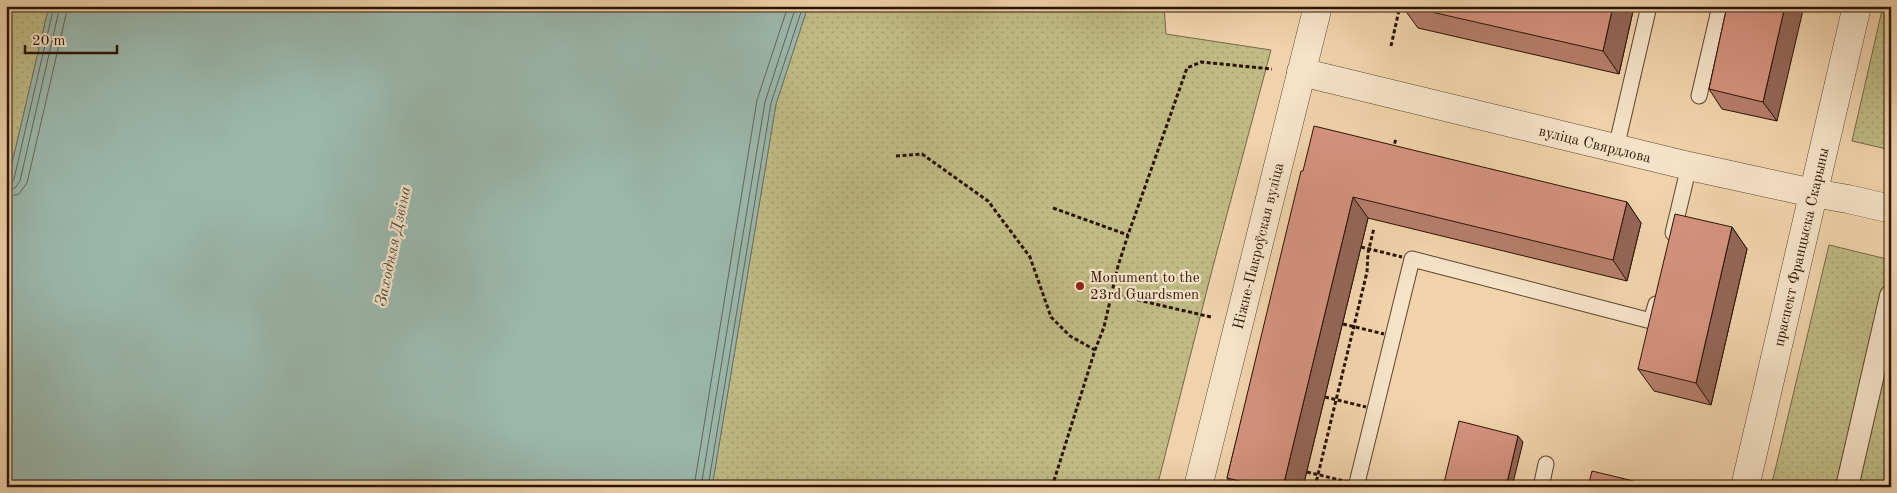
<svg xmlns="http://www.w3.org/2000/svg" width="1897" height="493" font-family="'Old Standard TT',serif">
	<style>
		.grass { fill: url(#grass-dots); stroke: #756844 }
		.water { fill: #9ab7ac; stroke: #6d7668 }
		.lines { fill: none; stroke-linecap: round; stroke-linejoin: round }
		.shore { stroke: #626658; stroke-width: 1 }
		.service-casing { stroke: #5c442d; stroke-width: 17 }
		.pedestrian-casing { stroke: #5c442d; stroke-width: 24 }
		.minor-casing { stroke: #5c442d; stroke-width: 29 }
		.tertiary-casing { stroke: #5c442d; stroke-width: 29 }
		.path { stroke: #2a1403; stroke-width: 3; stroke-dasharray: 4 2.5; stroke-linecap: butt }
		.service { stroke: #f5e2c8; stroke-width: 15 }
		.pedestrian { stroke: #f5e2c8; stroke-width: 22 }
		.minor { stroke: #f5e2c8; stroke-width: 28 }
		.tertiary { stroke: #f5e2c8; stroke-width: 28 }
		.path-bridge { stroke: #2a1403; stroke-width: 3; stroke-dasharray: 4 2.5; stroke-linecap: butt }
		.wall { fill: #b67e6c; stroke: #2a1403 }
		.shaded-wall { fill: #946658; stroke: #2a1403 }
		.building { fill: #d4927e; stroke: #2a1403 }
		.poi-dot { fill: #8f2418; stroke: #f5e2c8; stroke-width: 2 }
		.labels { text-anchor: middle; stroke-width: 4.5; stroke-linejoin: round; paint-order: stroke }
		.street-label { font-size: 15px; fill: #2a1403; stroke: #f5e2c8 }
		.poi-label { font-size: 15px; fill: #2a1403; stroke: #f5e2c8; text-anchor: start }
		.water-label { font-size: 16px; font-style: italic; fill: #514d3e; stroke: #f5e2c8 }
	</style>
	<defs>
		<pattern id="grass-dots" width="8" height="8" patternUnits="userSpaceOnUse" patternTransform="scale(1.25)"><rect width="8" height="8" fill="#c0bb85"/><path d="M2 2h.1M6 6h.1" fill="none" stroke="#a5a071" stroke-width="1.8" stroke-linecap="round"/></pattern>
	</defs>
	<rect width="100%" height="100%" fill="#f0d3ab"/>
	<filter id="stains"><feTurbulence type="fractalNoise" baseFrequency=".004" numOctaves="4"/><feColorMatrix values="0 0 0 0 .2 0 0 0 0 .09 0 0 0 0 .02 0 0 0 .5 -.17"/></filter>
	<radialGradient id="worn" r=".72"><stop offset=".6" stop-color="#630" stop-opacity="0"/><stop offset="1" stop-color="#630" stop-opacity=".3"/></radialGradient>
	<g class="grass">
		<polygon points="6,6 49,6 6,189"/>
		<polygon points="808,6 1164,6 1166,34 1271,50 1211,274 1157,487 712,487 776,104"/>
		<polygon points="1883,6 1891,6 1891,150 1852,141"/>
		<polygon points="1829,245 1891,260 1891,487 1771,487"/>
	</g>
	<polygon class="water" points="49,6 808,6 776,104 712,487 6,487 6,189"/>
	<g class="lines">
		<g class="shore">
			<polyline points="6,184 11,183 14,179 54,6"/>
			<polyline points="6,190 15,188 20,181 60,6"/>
			<polyline points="6,197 19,194 27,183 68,6"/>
			<polyline points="694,487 757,100 788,6"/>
			<polyline points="701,487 765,102 796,6"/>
			<polyline points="708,487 771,103 803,6"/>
		</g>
		<defs>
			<g id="service">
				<polyline points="1699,96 1720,6"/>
				<polyline points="1616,148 1649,6"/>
				<polyline points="1673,233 1689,166"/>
				<polyline points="1356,487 1412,259 1651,321 1656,304"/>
				<polyline points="1541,487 1546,464"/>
			</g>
			<polyline id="pedestrian" points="1847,487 1891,296"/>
			<g id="minor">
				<polyline points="1301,72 1689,166 1813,193"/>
				<polyline points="1198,487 1318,6"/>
			</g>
			<g id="tertiary">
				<polyline points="1813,193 1848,199 1891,209"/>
				<polyline points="1745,487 1857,6"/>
			</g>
		</defs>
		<use href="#service" class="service-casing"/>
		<use href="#pedestrian" class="pedestrian-casing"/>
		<use href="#minor" class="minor-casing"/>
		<use href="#tertiary" class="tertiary-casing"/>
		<g class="path">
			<polyline points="1391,46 1400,6"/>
			<polyline points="1393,150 1396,138"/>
			<polyline points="896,156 922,154 988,201 1030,257 1051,317 1070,336 1095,350"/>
			<polyline points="1053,208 1128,235"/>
			<polyline points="1112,294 1211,317"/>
			<polyline points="1052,487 1095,350 1104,327 1118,266 1128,235 1187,68 1201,62 1272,69"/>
			<polyline points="1315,487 1367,272 1368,253 1374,228"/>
		</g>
		<use href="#service" class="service"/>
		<use href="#pedestrian" class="pedestrian"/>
		<use href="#minor" class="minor"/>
		<use href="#tertiary" class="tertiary"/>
		<g class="path-bridge">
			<polyline points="1361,247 1402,257"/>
			<polyline points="1343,324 1384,334"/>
			<polyline points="1325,397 1366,407"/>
			<polyline points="1307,472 1348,482"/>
		</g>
	</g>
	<g class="wall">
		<polygon points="1402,6 1630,6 1633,11 1619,74 1418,28"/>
		<polygon points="1727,6 1777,121 1722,109 1709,89"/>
		<polygon points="1303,171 1627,202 1641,223 1627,281 1368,218 1303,487 1233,487 1227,478"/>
		<polygon points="1732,227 1747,249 1711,405 1654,391 1638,369"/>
	</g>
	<g class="shaded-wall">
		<polygon points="1613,6 1630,6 1633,11 1619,74 1603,51"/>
		<polygon points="1785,6 1804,6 1777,121 1763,102"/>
		<polygon points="1353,197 1368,218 1303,487 1283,487"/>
		<polygon points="1627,202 1641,223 1627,281 1613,260"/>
		<polygon points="1732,227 1747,249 1711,405 1696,383"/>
		<polygon points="1518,436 1523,442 1512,487 1506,487"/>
	</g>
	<g class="building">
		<polygon points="1405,6 1613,6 1603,51"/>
		<polygon points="1727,6 1785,6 1763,102 1709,89"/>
		<polygon points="1314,126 1627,202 1613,260 1353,197 1283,487 1264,487 1227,478 1301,171 1303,171"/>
		<polygon points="1675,214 1732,227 1696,383 1638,369"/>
		<polygon points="1459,421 1518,436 1506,487 1443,487"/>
		<polygon points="1592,471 1650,485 1649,487 1588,487"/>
	</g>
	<circle class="poi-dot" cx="1080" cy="286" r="5"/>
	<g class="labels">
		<g class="street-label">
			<text transform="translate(1595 144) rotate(14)" y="5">вуліца Свярдлова</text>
			<text transform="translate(1258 246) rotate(-76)" y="5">Ніжне-Пакроўская вуліца</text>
			<text transform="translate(1801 247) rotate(-77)" y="5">праспект Францыска Скарыны</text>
		</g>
		<g class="poi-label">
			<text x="1090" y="282">Monument to the<tspan x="1090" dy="17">23rd Guardsmen</tspan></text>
		</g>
		<g class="water-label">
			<text transform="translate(392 246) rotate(-78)" y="6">Заходняя Дзвіна</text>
		</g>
	</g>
	<rect width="1897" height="493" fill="none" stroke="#f0d3ab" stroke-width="25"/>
	<rect x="8" y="8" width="1882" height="478" fill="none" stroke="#2a1403" stroke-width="2.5"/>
	<rect x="12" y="12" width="1872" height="468" fill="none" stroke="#2a1403"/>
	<path d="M25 45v8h92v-8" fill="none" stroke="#2a1403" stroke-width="2.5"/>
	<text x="32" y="45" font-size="15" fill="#2a1403" stroke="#f5e2c8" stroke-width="4" paint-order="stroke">20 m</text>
	<rect width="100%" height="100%" filter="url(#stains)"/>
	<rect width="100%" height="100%" fill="url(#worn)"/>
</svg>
